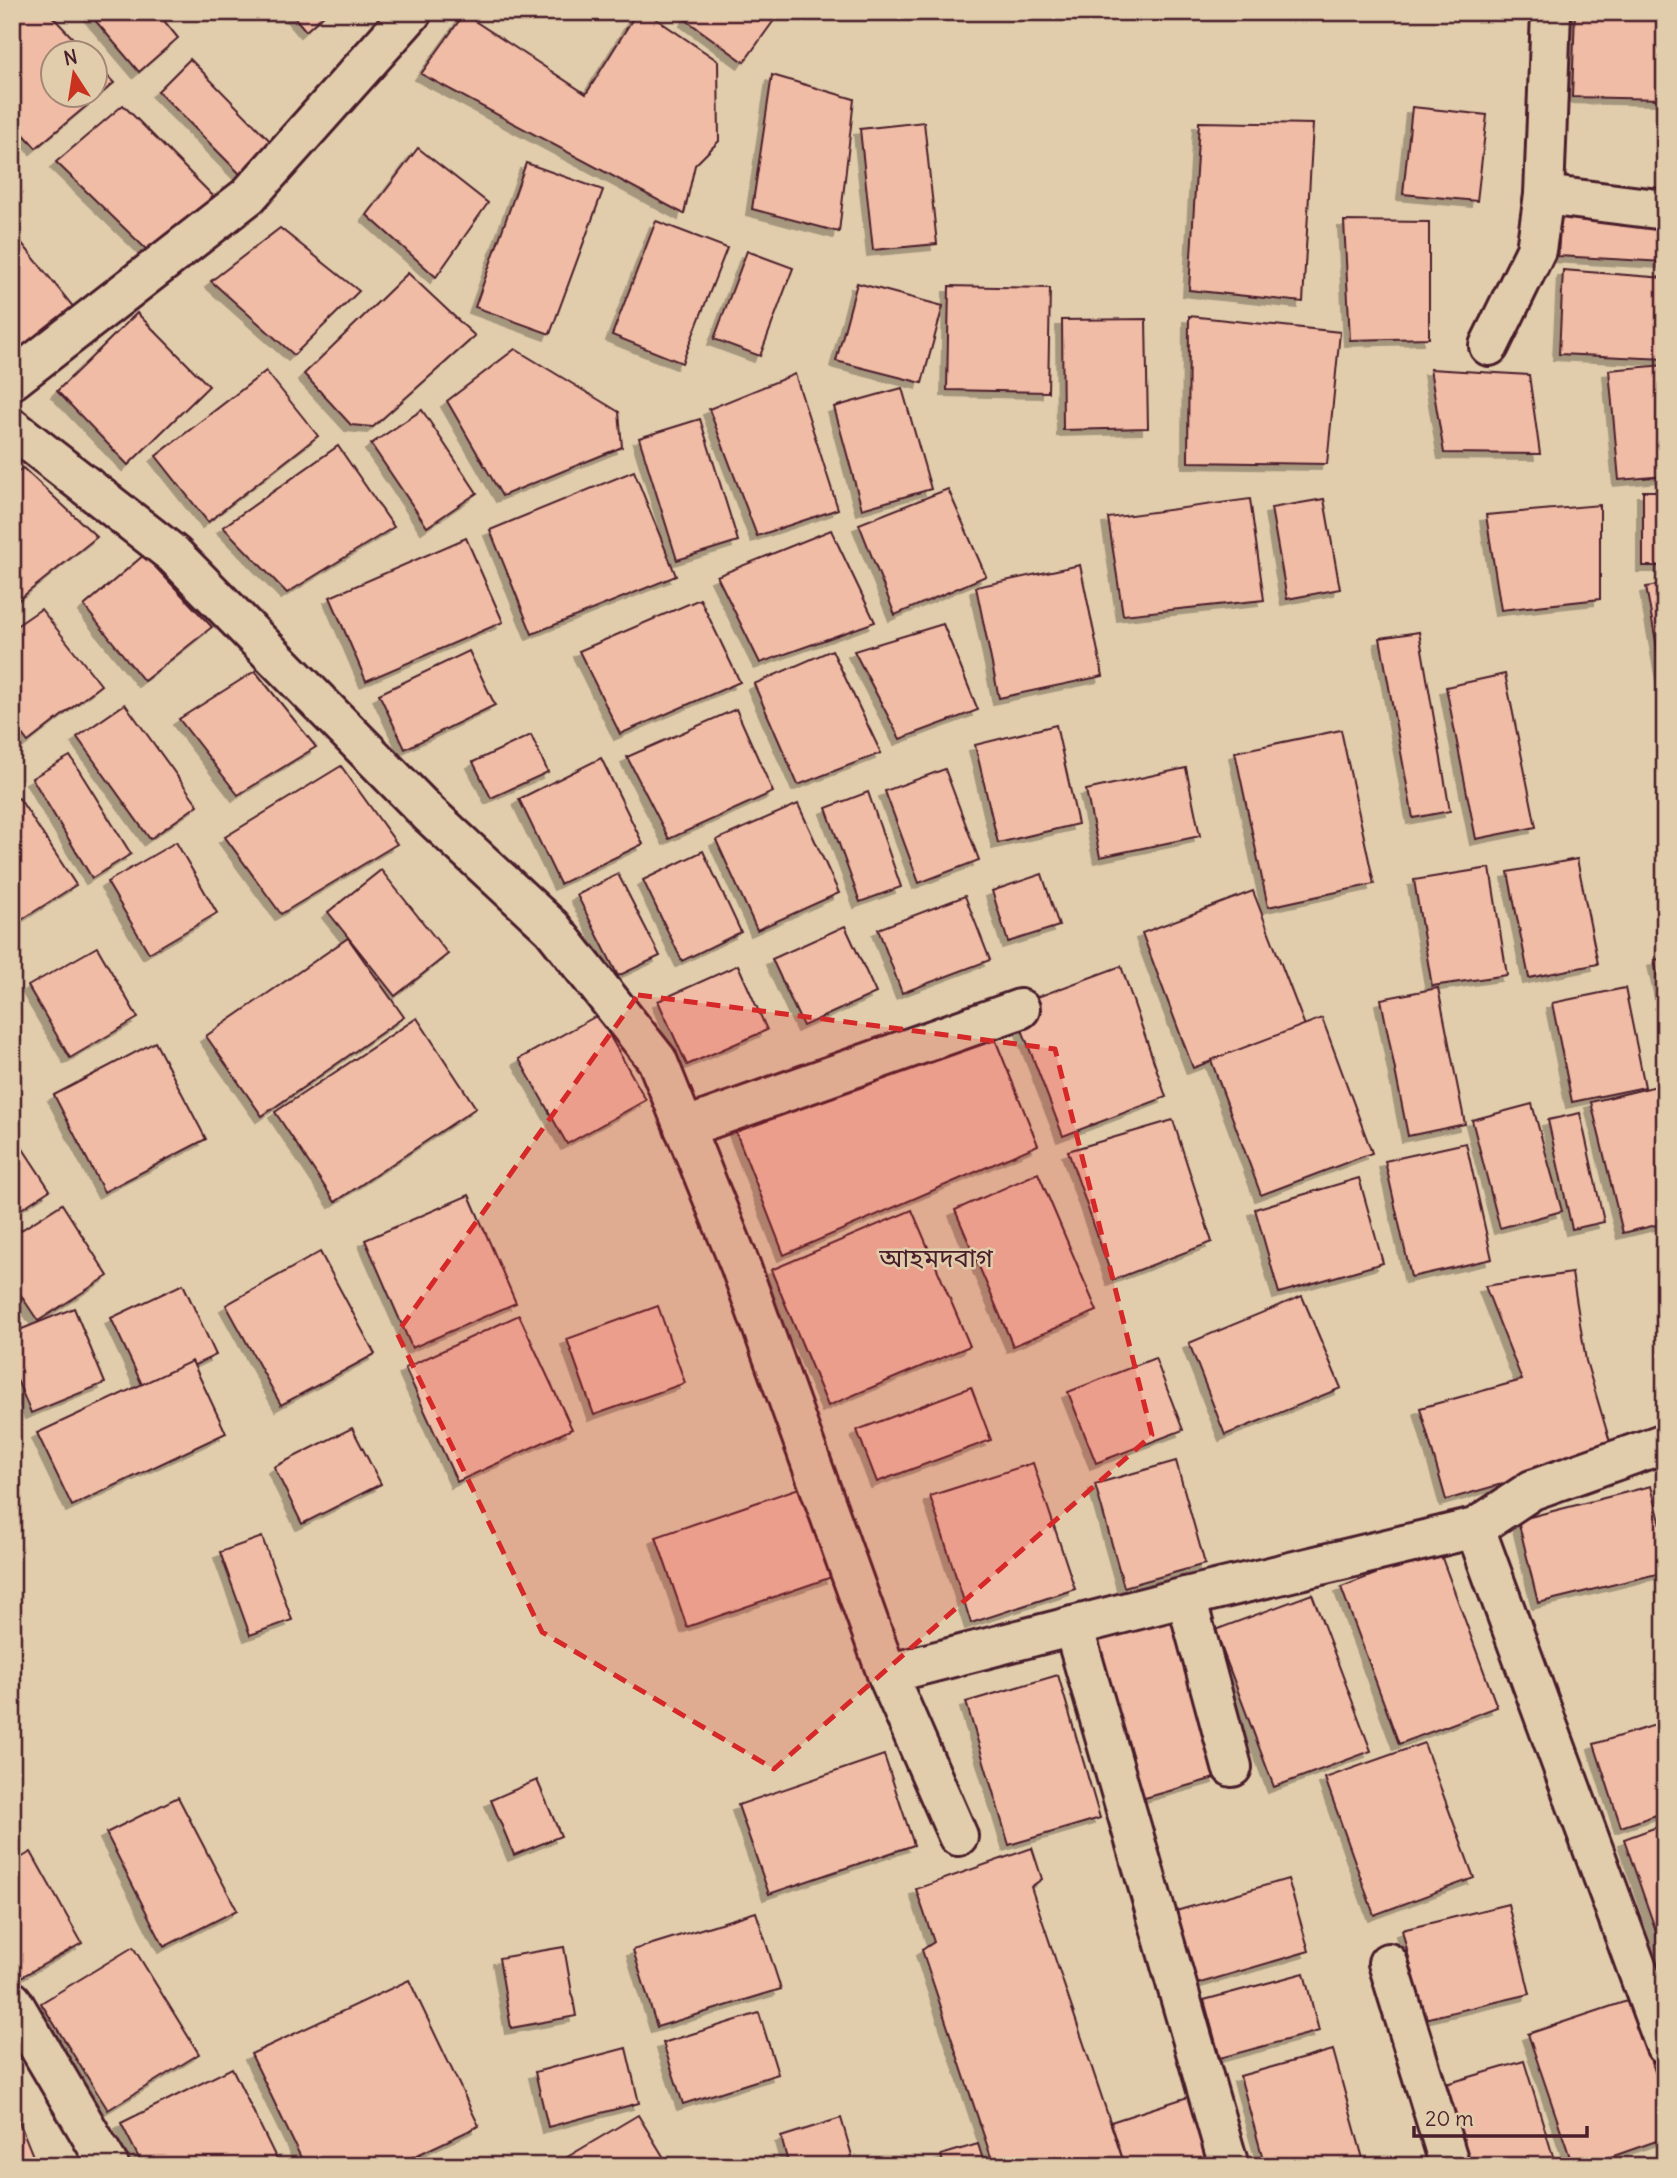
<svg xmlns="http://www.w3.org/2000/svg" width="1677" height="2178" font-family="Delius,'Noto Sans Bengali',sans-serif">
	<style>
		.building { fill: #f1bca5; stroke: #4a1f2b; stroke-width: 2; filter: url(#shadow) }
		.lines { fill: none; stroke-linecap: round; stroke-linejoin: round }
		.minor-casing { stroke: #4a1f2b; stroke-width: 44 }
		.minor { stroke: #e1cdac; stroke-width: 38 }
		.marked { fill: #d62828; fill-opacity: 0.2; stroke: #d62828; stroke-width: 5; stroke-dasharray: 14 9; stroke-linejoin: round }
		.labels { text-anchor: middle; stroke-width: 5; stroke-linejoin: round; paint-order: stroke }
		.neighbourhood-label { font-size: 26px; fill: #4a1f2b; stroke: #e1cdac }
	</style>
	<defs>
		<filter id="shadow"><feDropShadow dx="-6" dy="6" stdDeviation="0" flood-color="#0004"/></filter>
	</defs>
	<rect width="100%" height="100%" fill="#e1cdac"/>
	<filter id="ink" filterUnits="userSpaceOnUse"><feTurbulence type="fractalNoise" baseFrequency=".0143" numOctaves="2"/><feDisplacementMap in="SourceGraphic" scale="14" xChannelSelector="R" yChannelSelector="G"/><feConvolveMatrix kernelMatrix="1 2 1 2 8 2 1 2 1" color-interpolation-filters="sRGB"/></filter>
	<g filter="url(#ink)">
		<g class="building">
			<polygon points="12,12 48,12 86,52 52,52 52,94 94,94 94,62 114,83 36,148 12,121"/>
			<polygon points="88,12 157,12 178,38 139,72"/>
			<polygon points="290,12 327,12 306,31"/>
			<polygon points="637,12 646,12 718,61 719,141 695,165 684,214 421,74 464,14 586,94"/>
			<polygon points="692,12 780,12 744,62 686,20"/>
			<polygon points="1575,12 1665,12 1665,99 1572,97"/>
			<polygon points="190,59 278,149 246,180 158,91"/>
			<polygon points="772,75 854,99 839,232 752,209"/>
			<polygon points="123,105 219,202 150,253 56,162"/>
			<polygon points="1412,107 1487,115 1477,201 1403,194"/>
			<polygon points="924,122 937,244 873,250 860,129"/>
			<polygon points="1199,122 1313,124 1303,302 1189,290"/>
			<polygon points="418,148 488,203 436,277 367,215"/>
			<polygon points="526,163 603,190 550,334 475,307"/>
			<polygon points="1563,181 1665,188 1665,262 1558,256"/>
			<polygon points="656,221 727,248 682,363 612,335"/>
			<polygon points="1344,221 1429,222 1429,338 1350,340"/>
			<polygon points="280,228 359,291 294,355 211,281"/>
			<polygon points="12,231 75,309 12,360"/>
			<polygon points="747,251 793,268 760,356 714,339"/>
			<polygon points="1563,270 1665,278 1665,359 1559,354"/>
			<polygon points="408,273 475,336 373,427 351,425 304,374"/>
			<polygon points="857,283 943,306 922,383 836,361"/>
			<polygon points="949,286 1050,288 1048,392 947,390"/>
			<polygon points="137,313 209,386 128,465 57,391"/>
			<polygon points="1189,316 1340,332 1327,464 1188,462"/>
			<polygon points="1146,319 1148,428 1063,430 1062,320"/>
			<polygon points="515,349 619,412 622,447 502,496 447,401"/>
			<polygon points="1665,365 1665,476 1619,480 1609,370"/>
			<polygon points="1430,369 1529,375 1540,454 1444,453"/>
			<polygon points="266,371 318,436 208,522 156,456"/>
			<polygon points="795,374 838,509 757,536 709,409"/>
			<polygon points="902,388 931,489 862,509 834,407"/>
			<polygon points="422,410 477,493 427,527 371,444"/>
			<polygon points="700,419 738,541 677,560 639,438"/>
			<polygon points="338,446 394,527 287,593 223,527"/>
			<polygon points="23,468 97,537 12,605 12,477"/>
			<polygon points="634,471 676,576 532,634 490,530"/>
			<polygon points="948,489 986,576 895,615 859,524"/>
			<rect x="1643" y="491" width="22" height="75"/>
			<polygon points="1250,499 1264,600 1123,615 1108,518"/>
			<polygon points="1324,499 1340,589 1287,599 1271,508"/>
			<polygon points="1600,505 1600,599 1501,610 1486,515"/>
			<polygon points="831,530 875,622 760,663 717,576"/>
			<polygon points="466,538 503,622 366,681 330,597"/>
			<polygon points="144,555 212,627 144,681 84,606"/>
			<polygon points="1080,565 1103,676 999,698 976,587"/>
			<polygon points="1665,584 1665,691 1646,587"/>
			<polygon points="700,599 740,682 620,734 579,651"/>
			<polygon points="41,609 101,685 28,742 12,721 12,629"/>
			<polygon points="943,624 978,710 900,739 854,651"/>
			<polygon points="1419,632 1450,811 1413,818 1380,638"/>
			<polygon points="832,650 881,753 798,785 754,684"/>
			<polygon points="469,651 495,705 405,749 379,694"/>
			<polygon points="255,671 316,747 238,795 179,719"/>
			<polygon points="1505,674 1536,827 1476,839 1446,687"/>
			<polygon points="125,704 198,805 150,839 77,737"/>
			<polygon points="736,709 773,792 669,839 627,757"/>
			<polygon points="1056,725 1078,824 998,843 975,745"/>
			<polygon points="1341,730 1374,884 1268,907 1235,752"/>
			<polygon points="531,735 548,772 491,798 473,762"/>
			<polygon points="70,756 131,854 92,878 32,778"/>
			<polygon points="601,758 643,844 560,884 519,799"/>
			<polygon points="341,766 397,844 281,914 225,837"/>
			<polygon points="1186,768 1200,836 1100,857 1086,790"/>
			<polygon points="945,769 979,860 919,883 885,791"/>
			<polygon points="868,792 901,887 860,902 826,808"/>
			<polygon points="19,798 76,885 15,924 12,920 12,802"/>
			<polygon points="798,804 839,893 757,930 716,840"/>
			<polygon points="176,842 217,913 149,953 107,882"/>
			<polygon points="703,851 741,932 682,961 643,880"/>
			<polygon points="1577,859 1598,964 1529,978 1508,872"/>
			<polygon points="1490,868 1507,975 1432,986 1414,880"/>
			<polygon points="381,870 448,954 395,996 328,912"/>
			<polygon points="618,874 660,956 618,976 577,895"/>
			<polygon points="1042,874 1059,926 1008,942 992,891"/>
			<polygon points="1253,891 1305,1026 1193,1068 1142,933"/>
			<polygon points="965,896 990,960 902,993 878,929"/>
			<polygon points="845,926 876,993 803,1026 772,959"/>
			<polygon points="348,938 404,1017 262,1116 206,1036"/>
			<polygon points="97,947 138,1018 70,1058 28,986"/>
			<polygon points="1665,958 1665,1011 1654,960"/>
			<polygon points="738,965 767,1030 687,1065 658,1001"/>
			<polygon points="1121,966 1166,1097 1063,1136 1013,1006"/>
			<polygon points="1438,988 1465,1124 1408,1136 1381,999"/>
			<polygon points="1625,988 1645,1087 1572,1102 1552,1003"/>
			<polygon points="984,1012 1038,1145 784,1255 729,1114"/>
			<polygon points="598,1015 646,1100 567,1144 519,1059"/>
			<polygon points="417,1018 476,1108 335,1202 275,1112"/>
			<polygon points="1322,1018 1372,1153 1261,1195 1211,1060"/>
			<polygon points="155,1042 206,1139 104,1192 54,1095"/>
			<polygon points="1665,1084 1665,1223 1623,1233 1591,1102"/>
			<polygon points="1532,1104 1562,1211 1500,1228 1472,1120"/>
			<polygon points="1580,1113 1604,1222 1572,1229 1548,1120"/>
			<polygon points="1173,1120 1212,1242 1113,1280 1068,1151"/>
			<polygon points="12,1132 50,1190 12,1215"/>
			<polygon points="1466,1143 1492,1259 1411,1277 1385,1161"/>
			<polygon points="1038,1173 1097,1311 1013,1346 955,1210"/>
			<polygon points="1359,1178 1383,1263 1279,1293 1255,1209"/>
			<polygon points="469,1195 516,1303 412,1348 365,1240"/>
			<polygon points="62,1204 108,1276 38,1321 12,1282 12,1236"/>
			<polygon points="912,1210 970,1346 828,1406 771,1270"/>
			<polygon points="320,1252 375,1354 281,1405 226,1305"/>
			<polygon points="1572,1273 1586,1361 1613,1452 1446,1500 1420,1408 1522,1380 1485,1286"/>
			<polygon points="183,1284 216,1355 144,1389 111,1318"/>
			<polygon points="1302,1296 1341,1388 1225,1435 1189,1343"/>
			<polygon points="658,1306 685,1383 594,1415 567,1339"/>
			<polygon points="74,1308 105,1383 31,1413 12,1368 12,1333"/>
			<polygon points="519,1315 572,1429 457,1482 405,1368"/>
			<polygon points="1155,1358 1183,1430 1096,1463 1068,1392"/>
			<polygon points="192,1361 226,1433 72,1506 37,1433"/>
			<polygon points="971,1387 991,1440 877,1482 857,1430"/>
			<polygon points="352,1428 381,1484 302,1524 274,1467"/>
			<polygon points="1176,1461 1205,1564 1124,1587 1095,1484"/>
			<polygon points="1033,1463 1075,1589 971,1623 930,1496"/>
			<polygon points="1651,1486 1665,1541 1665,1572 1538,1603 1518,1520"/>
			<polygon points="802,1487 832,1577 687,1627 656,1537"/>
			<polygon points="262,1537 292,1620 250,1635 220,1552"/>
			<polygon points="1439,1550 1497,1707 1399,1744 1341,1587"/>
			<polygon points="1312,1594 1371,1751 1274,1787 1215,1630"/>
			<polygon points="1173,1619 1218,1777 1138,1800 1093,1642"/>
			<polygon points="1058,1675 1100,1818 1009,1845 966,1702"/>
			<polygon points="1665,1722 1665,1812 1621,1827 1594,1744"/>
			<polygon points="1424,1743 1474,1878 1374,1915 1325,1778"/>
			<polygon points="884,1755 914,1845 769,1894 738,1805"/>
			<polygon points="537,1780 561,1836 514,1855 491,1800"/>
			<polygon points="178,1797 237,1910 164,1947 106,1833"/>
			<polygon points="1665,1824 1665,1957 1624,1839"/>
			<polygon points="1032,1848 1042,1879 1031,1887 1125,2166 994,2166 922,1950 934,1942 916,1889"/>
			<polygon points="31,1852 82,1943 12,1982 12,1863"/>
			<polygon points="1288,1879 1309,1951 1197,1984 1176,1911"/>
			<polygon points="1508,1904 1530,1994 1424,2019 1402,1930"/>
			<polygon points="756,1912 781,1989 657,2027 633,1950"/>
			<polygon points="133,1947 199,2054 108,2110 41,2003"/>
			<polygon points="564,1947 576,2016 511,2028 499,1958"/>
			<polygon points="1304,1973 1319,2031 1220,2058 1204,2000"/>
			<polygon points="409,1980 479,2126 394,2166 305,2166 251,2054"/>
			<polygon points="1630,2000 1665,2100 1665,2138 1585,2166 1573,2166 1528,2034"/>
			<polygon points="759,2013 778,2074 683,2104 663,2043"/>
			<polygon points="626,2048 639,2103 548,2127 535,2072"/>
			<polygon points="1333,2050 1365,2166 1265,2166 1240,2076"/>
			<polygon points="1524,2061 1556,2166 1470,2166 1446,2084"/>
			<polygon points="232,2068 280,2166 143,2166 121,2123"/>
			<polygon points="1197,2094 1221,2166 1125,2166 1111,2122"/>
			<polygon points="12,2104 37,2166 12,2166"/>
			<polygon points="638,2115 669,2166 562,2166 559,2162"/>
			<polygon points="841,2118 855,2166 789,2166 781,2137"/>
			<polygon points="978,2144 985,2166 944,2166 941,2155"/>
		</g>
		<g class="lines">
			<defs>
				<g id="minor">
					<polyline points="1544,195 1665,210"/>
					<polyline points="1489,346 1536,250 1544,195 1551,12"/>
					<polyline points="12,380 248,196 412,12"/>
					<polyline points="12,428 173,554 429,814 552,928 657,1060 740,1265 887,1674"/>
					<polyline points="684,1128 1020,1009"/>
					<polyline points="1475,1528 1665,2045"/>
					<polyline points="1186,1597 1232,1767"/>
					<polyline points="1073,1626 1229,2166"/>
					<polyline points="958,1836 887,1674 1186,1597 1475,1528 1532,1490 1665,1443"/>
					<polyline points="1388,1963 1450,2166"/>
					<polyline points="12,2001 109,2166"/>
				</g>
			</defs>
			<use href="#minor" class="minor-casing"/>
			<use href="#minor" class="minor"/>
		</g>
	</g>
	<path class="marked" d="M638,995l417,54 97,386 -378,334 -232,-137 -145,-299z"/>
	<g class="labels">
		<g class="neighbourhood-label">
			<text x="936" y="1267">আহমদবাগ</text>
		</g>
	</g>
	<rect width="1677" height="2178" fill="none" stroke="#e1cdac" stroke-width="42"/>
	<rect x="21" y="21" width="1635" height="2136" fill="none" stroke="#4a1f2b" stroke-width="2.5" filter="url(#ink)"/>
	<g transform="translate(74 74) rotate(348)"><circle r="33" fill="#e1cdac" stroke="#a58778" stroke-width="2"/>
	<path d="M0-5L12 26L0 18L-12 26Z" fill="#c8321e"/>
	<text y="-10" font-size="19" font-weight="bold" text-anchor="middle" fill="#4a1f2b">N</text>
	</g>
	<path d="M1414 2126v10h173v-10" fill="none" stroke="#4a1f2b" stroke-width="3.5"/>
	<text x="1425" y="2126" font-size="21" fill="#4a1f2b" stroke="#e1cdac" stroke-width="5" paint-order="stroke">20 m</text>
</svg>
